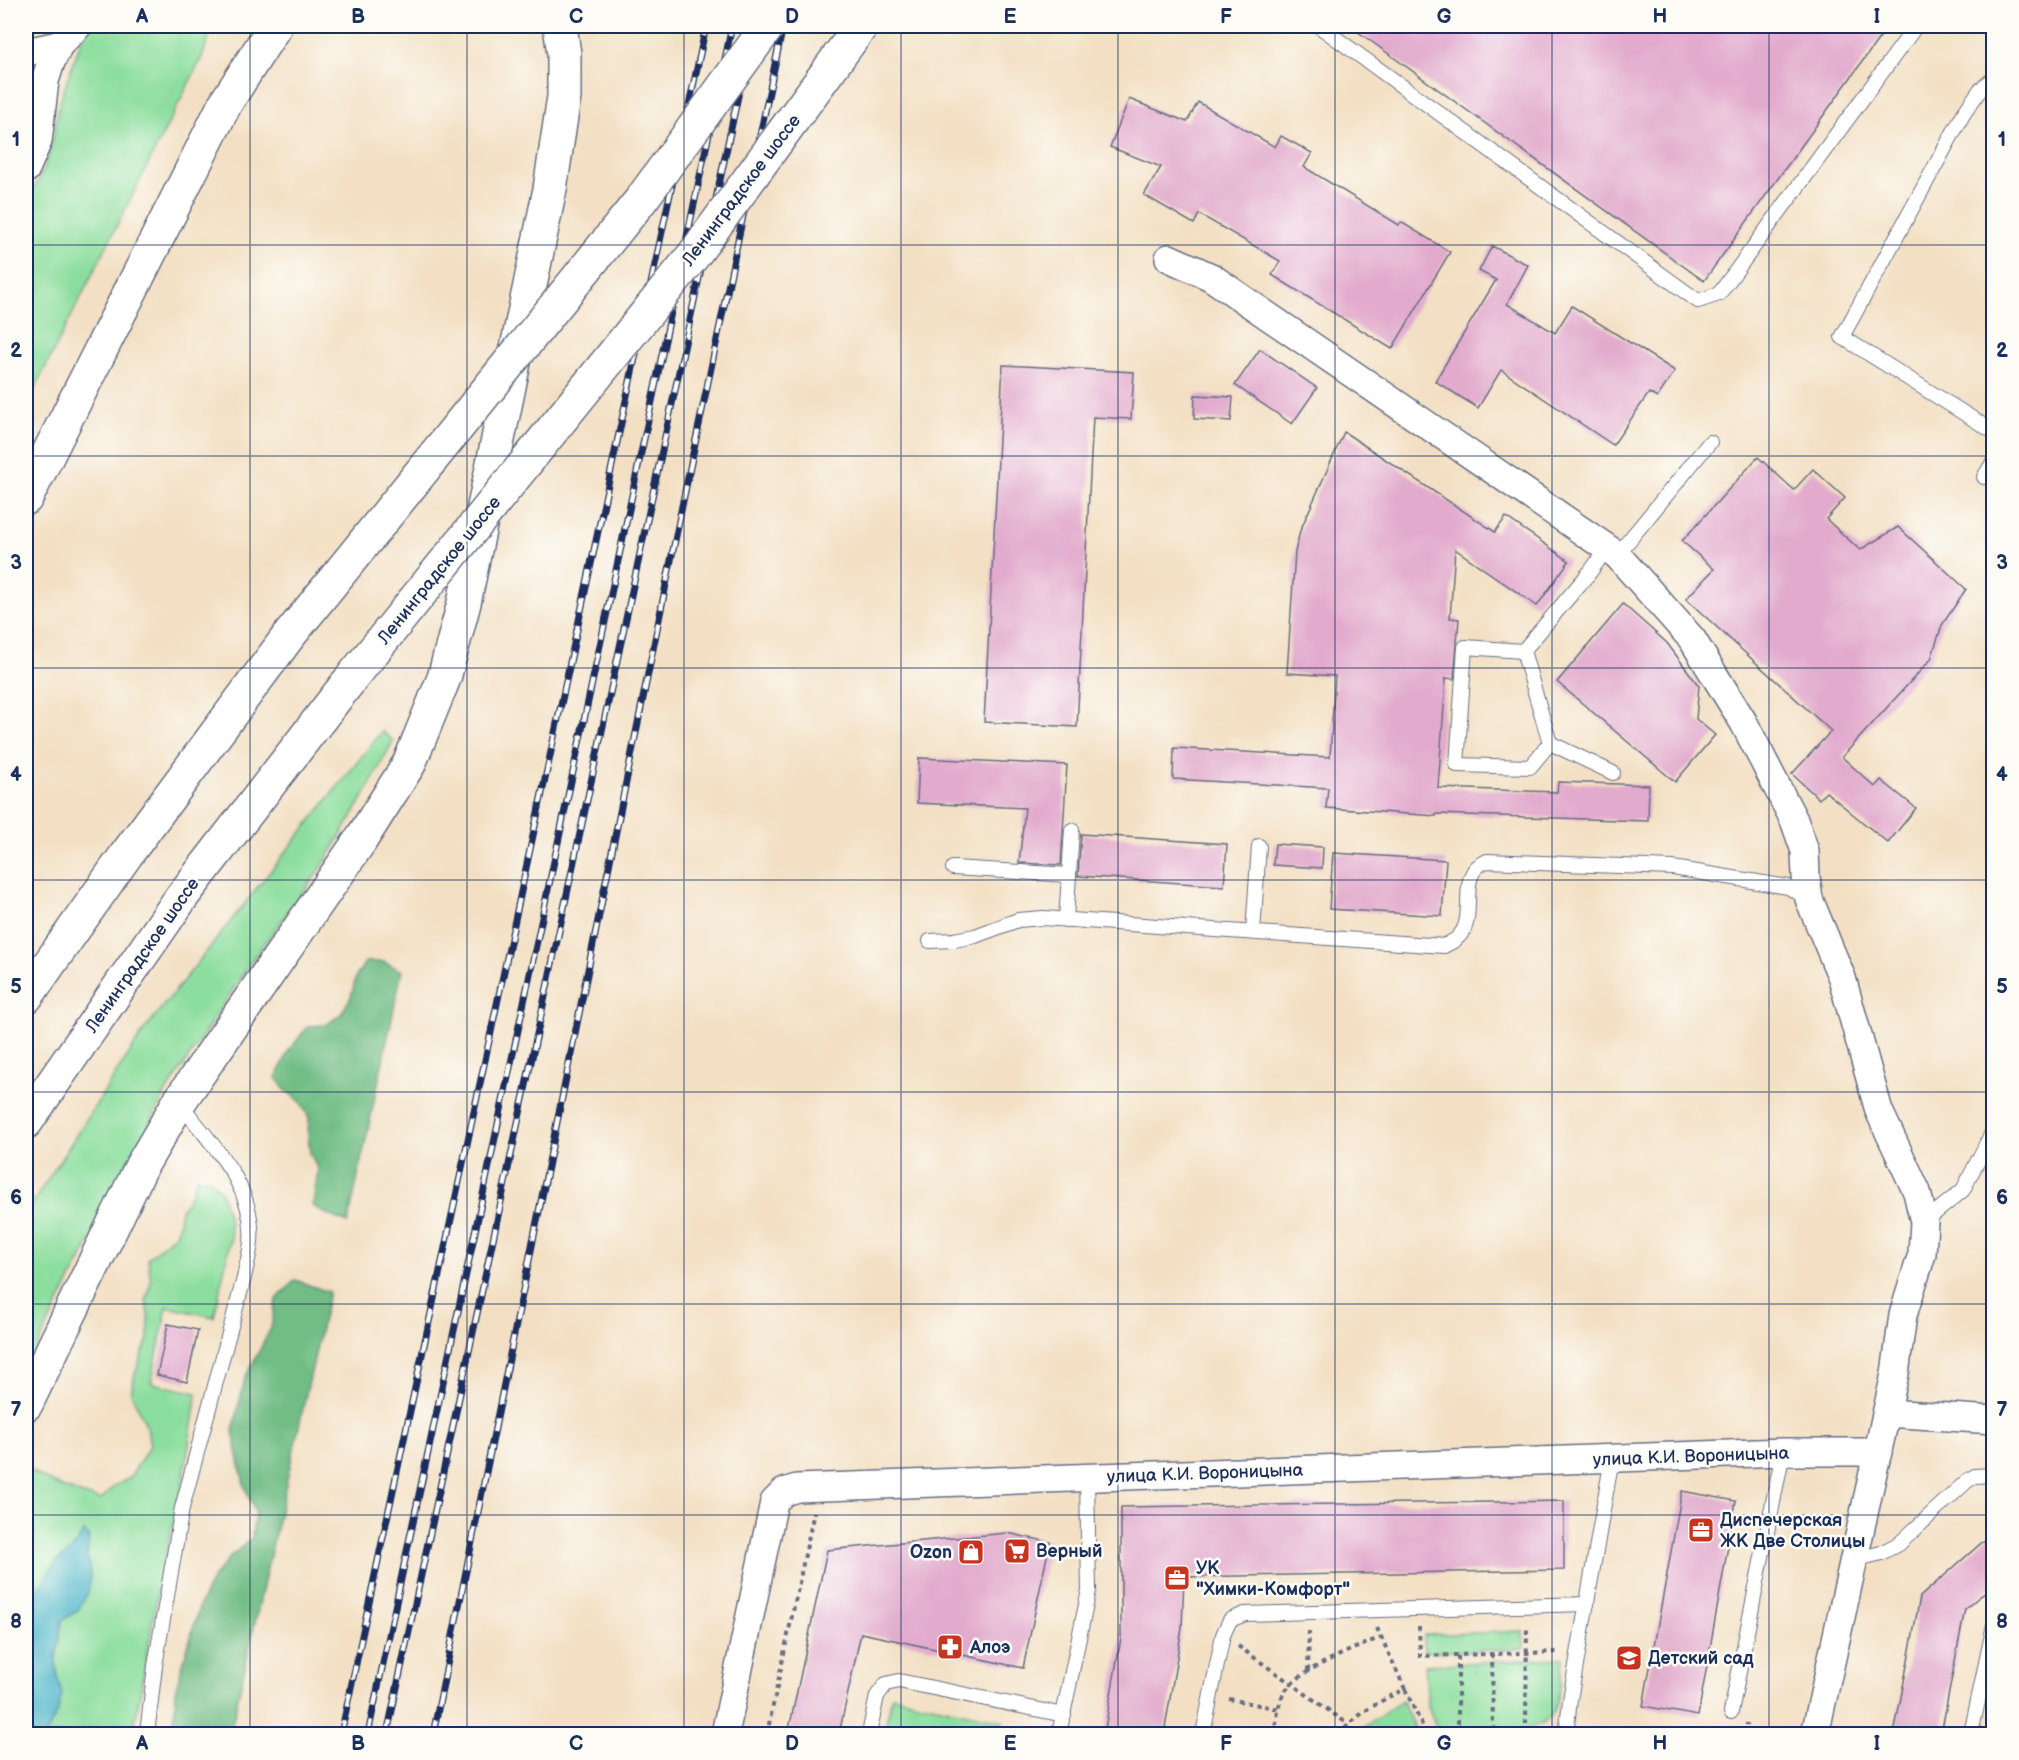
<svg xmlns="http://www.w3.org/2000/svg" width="2019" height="1760" font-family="'Balsamiq Sans',sans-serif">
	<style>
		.green { fill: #8cde9e; stroke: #54867e; stroke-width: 1.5 }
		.forest { fill: #71bd85; stroke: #467672; stroke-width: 1.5 }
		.water { fill: #4db7ca; stroke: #347394; stroke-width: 1.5 }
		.building { fill: #e2abcd }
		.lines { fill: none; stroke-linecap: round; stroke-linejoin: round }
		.service-casing { stroke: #676d82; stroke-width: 16 }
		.minor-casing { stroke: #676d82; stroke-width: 30 }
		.secondary-casing { stroke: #676d82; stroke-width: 36 }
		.trunk-casing { stroke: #676d82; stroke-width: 36 }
		.path { stroke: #676d82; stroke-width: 4; stroke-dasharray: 4.5 4.5; stroke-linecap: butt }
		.service { stroke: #fff; stroke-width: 14 }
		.minor { stroke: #fff; stroke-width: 27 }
		.secondary { stroke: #fff; stroke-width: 33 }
		.trunk { stroke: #fff; stroke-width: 33 }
		.rail-casing { stroke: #1b2f5e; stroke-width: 7 }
		.rail { stroke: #fdfcf7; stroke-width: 4.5; stroke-dasharray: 14; stroke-linecap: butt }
		.trunk-bridge-casing { stroke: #676d82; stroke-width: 36; stroke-linecap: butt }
		.trunk-bridge { stroke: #fff; stroke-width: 33 }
		.grid { fill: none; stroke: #1b2f5e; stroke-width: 1.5; stroke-opacity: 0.55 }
		.labels { text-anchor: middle; stroke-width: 5; stroke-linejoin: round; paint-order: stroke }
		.street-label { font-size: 18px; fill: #1b2f5e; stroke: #fdfcf7 }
		.poi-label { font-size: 18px; font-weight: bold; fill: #1b2f5e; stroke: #fdfcf7; text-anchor: start }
		.neatline { fill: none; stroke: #1b2f5e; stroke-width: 2 }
		.grid-label { font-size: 20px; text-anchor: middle; font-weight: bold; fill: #1b2f5e }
	</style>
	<rect width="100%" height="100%" fill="#fdfcf7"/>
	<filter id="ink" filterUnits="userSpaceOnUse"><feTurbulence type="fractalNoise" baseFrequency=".0167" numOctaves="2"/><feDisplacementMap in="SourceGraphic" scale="12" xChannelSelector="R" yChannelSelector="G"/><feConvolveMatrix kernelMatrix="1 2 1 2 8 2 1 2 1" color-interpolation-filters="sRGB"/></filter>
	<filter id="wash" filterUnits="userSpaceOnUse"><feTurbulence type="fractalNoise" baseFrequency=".008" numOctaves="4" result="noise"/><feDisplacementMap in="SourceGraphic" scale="24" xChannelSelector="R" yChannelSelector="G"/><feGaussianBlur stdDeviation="1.35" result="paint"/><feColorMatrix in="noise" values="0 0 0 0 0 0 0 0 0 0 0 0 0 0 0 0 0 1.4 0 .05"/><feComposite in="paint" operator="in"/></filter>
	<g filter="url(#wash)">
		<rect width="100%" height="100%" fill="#f3e0c4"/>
		<g class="green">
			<polygon points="86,26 212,26 203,55 26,406 26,203 44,169 54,135 59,104"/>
			<polygon points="382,731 393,741 363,798 322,867 252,960 165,1094 26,1368 26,1213 145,1029"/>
			<path d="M197,1177l14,3 10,11 8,29 2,18 -17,79 -47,-10 -16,76 46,10 -14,88 -23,99 -27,154h-87l12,-23 3,-18 -4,-17 -1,-18 6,-37 16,-11 12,-36 -3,-19 2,-19 -5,-4 -13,19 -15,11 -21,32 -9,31v-149l5,-5c22,14 45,23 70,29l13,-14 16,-8 20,-33 -3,-18 -16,-34 4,-19 13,-35 1,-18 -3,-21 5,-18 -3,-24 29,-25 4,-23 10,-16z"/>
			<polygon points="1523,1631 1524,1649 1424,1652 1424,1635"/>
			<path d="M1563,1658c-2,18 -2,40 -11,56 -13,23 -88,21 -113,20l-11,-27 -3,-42z"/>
			<polygon points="892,1696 1003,1721 1000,1734 884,1734"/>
			<polygon points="1402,1701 1417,1734 1354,1734"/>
		</g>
		<g class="forest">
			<polygon points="365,962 384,962 402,971 348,1223 330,1216 313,1206 318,1169 310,1153 308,1135 309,1118 300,1101 285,1090 276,1078 288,1052 308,1026 326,1025 341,1014 351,997 356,977"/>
			<polygon points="295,1280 329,1292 230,1734 176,1734 174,1720 176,1688 200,1604 213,1578 230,1557 252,1538 255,1511 244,1485 233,1431 245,1378 271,1328 276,1300"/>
		</g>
		<polygon class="water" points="84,1532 89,1536 87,1555 90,1574 88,1593 78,1610 62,1621 56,1658 57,1676 62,1693 58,1711 46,1734 26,1734 26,1625 35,1595 56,1562 71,1551"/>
		<g id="blocks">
			<g class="building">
				<polygon points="1350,26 1888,26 1704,281"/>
				<polygon points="1129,99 1187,122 1198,102 1275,147 1281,136 1312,153 1304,167 1399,225 1401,222 1450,252 1392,349 1272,275 1280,261 1199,214 1194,224 1144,195 1161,167 1110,147"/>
				<polygon points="1492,246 1528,265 1507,304 1555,333 1572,306 1675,371 1657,398 1649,393 1613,445 1501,370 1478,408 1435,381 1496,280 1479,271"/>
				<polygon points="1260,349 1317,388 1292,424 1235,385"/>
				<polygon points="1003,365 1134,372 1131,419 1093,417 1077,727 984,722"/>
				<polygon points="1195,395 1233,397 1231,421 1194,419"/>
				<polygon points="1344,432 1495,532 1506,517 1569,561 1537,606 1455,549 1450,618 1459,619 1454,679 1446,678 1438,788 1557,792 1558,782 1649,785 1648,821 1437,814 1436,816 1326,808 1328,788 1173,779 1174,748 1330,757 1335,676 1287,673 1295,552 1300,531"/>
				<polygon points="1758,457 1794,490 1813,469 1845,498 1826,519 1860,550 1898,527 1966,589 1942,625 1931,659 1842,757 1875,787 1881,780 1916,808 1888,843 1826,792 1819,799 1792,774 1831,731 1686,599 1714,569 1682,541"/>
				<polygon points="1623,604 1667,643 1699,686 1696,719 1715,735 1675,782 1557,682"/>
				<polygon points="919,758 1067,765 1061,865 1019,863 1025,808 917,803"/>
				<polygon points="1081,834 1227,844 1224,886 1078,876"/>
				<polygon points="1275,844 1323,847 1322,868 1273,865"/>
				<polygon points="1333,853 1446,860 1442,916 1329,909"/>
				<polygon points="168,1324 198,1330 187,1382 157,1375"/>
				<polygon points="1682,1491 1736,1501 1698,1716 1643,1706"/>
				<polygon points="1564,1501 1564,1570 1184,1577 1182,1628 1164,1734 1104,1734 1121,1638 1121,1507"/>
				<polygon points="1994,1532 1994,1584 1965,1609 1941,1734 1894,1734 1920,1597"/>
				<polygon points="1007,1533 1050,1542 1023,1668 861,1633 839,1734 788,1734 827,1550"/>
			</g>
		</g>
	</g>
	<g filter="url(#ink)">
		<use href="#blocks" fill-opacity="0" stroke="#676d82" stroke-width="1.5"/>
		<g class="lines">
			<defs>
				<g id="service">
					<polyline points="1319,26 1698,301 1719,294 1916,26"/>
					<polyline points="1994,78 1980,90 1964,113 1842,337 1994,432"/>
					<polyline points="1984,477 1994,461"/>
					<polyline points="1607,548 1590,572 1523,651 1465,647 1457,765 1530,767 1550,743 1613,773"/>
					<polyline points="1617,555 1710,442"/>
					<polyline points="1523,651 1550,743"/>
					<polyline points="953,868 1069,875"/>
					<polyline points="1066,920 1072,830"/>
					<polyline points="1253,932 1259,846"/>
					<path d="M930,941l24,-1 21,-4 43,-16 25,-2 401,28c3,-2 9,-4 12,-7 25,-19 -3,-66 31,-78l186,7 115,19 21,12"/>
					<polyline points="1924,1222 1963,1190 1994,1129"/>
					<polyline points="1854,1560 1881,1553 1900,1543 1967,1481 1975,1476 1994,1475"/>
					<polyline points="1731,1712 1783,1452"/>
					<path d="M147,1734l8,-68 27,-158 62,-230c2,-12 6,-24 7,-36 5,-56 -41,-99 -72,-140"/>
					<polyline points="869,1734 877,1696 886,1684 899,1681 1064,1715"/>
					<polyline points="1059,1734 1089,1590 1087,1478"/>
					<polyline points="1203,1734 1223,1635 1230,1620 1245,1614 1587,1604"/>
					<polyline points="1566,1734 1570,1700 1612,1458"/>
					<polyline points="1971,1734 1994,1625"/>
				</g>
				<g id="minor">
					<polyline points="26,52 59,45"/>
					<polyline points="26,169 38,141 45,81 51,62 59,45 78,26"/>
					<polyline points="1169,258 1211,277 1617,555 1692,639 1744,723 1794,820 1805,851 1806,877 1809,899 1842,978 1879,1111 1917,1192 1924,1222 1922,1254 1903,1315 1895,1374 1815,1734"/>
					<polyline points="1887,1413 1994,1420"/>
					<polyline points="725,1734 774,1502 784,1492 797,1488 1783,1452 1878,1452"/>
				</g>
				<g id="secondary">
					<polyline points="26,498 225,104 275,26"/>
					<polyline points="26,1404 142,1165 179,1102 360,841 409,764 444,678 464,603 550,189 564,97 564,54 560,26"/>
				</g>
				<g id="trunk">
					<polyline points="26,997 126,855 288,637"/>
					<polyline points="26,1122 181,898 346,685"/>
				</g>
			</defs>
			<use href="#service" class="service-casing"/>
			<use href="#minor" class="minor-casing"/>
			<use href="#secondary" class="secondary-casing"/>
			<use href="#trunk" class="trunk-casing"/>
			<g class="path">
				<polyline points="1419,1626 1420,1656 1559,1652"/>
				<polyline points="1238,1646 1348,1724"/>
				<polyline points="1492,1654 1493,1734"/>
				<polyline points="1458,1656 1458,1734"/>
				<polyline points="1308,1671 1309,1631"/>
				<polyline points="1405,1689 1426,1734"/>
				<polyline points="1229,1699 1279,1709"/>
				<polyline points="1526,1724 1527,1625"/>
				<polyline points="767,1734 814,1512"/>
				<path d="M1274,1734c3,-11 3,-25 8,-37 10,-26 73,-48 99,-60"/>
				<path d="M1338,1734c22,-21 39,-32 67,-45l-28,-61"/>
				<polyline points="1745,1734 1747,1723"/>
			</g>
			<use href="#service" class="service"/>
			<use href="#minor" class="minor"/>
			<use href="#secondary" class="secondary"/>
			<use href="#trunk" class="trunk"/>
			<defs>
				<g id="rail">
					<polyline points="341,1734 706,26"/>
					<polyline points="368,1734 732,26"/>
					<polyline points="387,1734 753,26"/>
					<polyline points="433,1734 683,501 783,26"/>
				</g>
			</defs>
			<use href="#rail" class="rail-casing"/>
			<use href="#rail" class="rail"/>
			<defs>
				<g id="trunk-bridge">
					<polyline points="288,637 641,200 768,26"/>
					<polyline points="346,685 693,256 861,26"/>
				</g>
			</defs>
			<use href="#trunk-bridge" class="trunk-bridge-casing"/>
			<use href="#trunk-bridge" class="trunk-bridge"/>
		</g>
	</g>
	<path class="grid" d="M250,26v1708M467,26v1708M684,26v1708M901,26v1708M1118,26v1708M1335,26v1708M1552,26v1708M1769,26v1708M26,245h1968M26,456h1968M26,668h1968M26,880h1968M26,1092h1968M26,1304h1968M26,1515h1968"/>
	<defs>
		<symbol id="office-square" viewBox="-11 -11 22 22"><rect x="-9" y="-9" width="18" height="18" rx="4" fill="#c8321e" stroke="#fdfcf7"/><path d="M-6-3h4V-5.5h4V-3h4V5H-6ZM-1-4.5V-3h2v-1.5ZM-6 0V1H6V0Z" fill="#fff"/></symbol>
		<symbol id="supermarket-square" viewBox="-11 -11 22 22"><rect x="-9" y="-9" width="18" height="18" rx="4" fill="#c8321e" stroke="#fdfcf7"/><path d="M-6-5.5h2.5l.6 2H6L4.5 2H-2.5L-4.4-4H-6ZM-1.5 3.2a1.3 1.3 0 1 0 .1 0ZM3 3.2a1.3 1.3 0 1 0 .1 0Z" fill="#fff"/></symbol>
		<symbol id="shop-square" viewBox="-11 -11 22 22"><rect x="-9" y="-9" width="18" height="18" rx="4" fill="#c8321e" stroke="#fdfcf7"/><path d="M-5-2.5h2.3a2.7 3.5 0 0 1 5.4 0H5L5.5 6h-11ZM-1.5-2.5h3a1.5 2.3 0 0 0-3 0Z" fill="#fff"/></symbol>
		<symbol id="pharmacy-square" viewBox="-11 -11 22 22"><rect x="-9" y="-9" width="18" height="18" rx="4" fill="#c8321e" stroke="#fdfcf7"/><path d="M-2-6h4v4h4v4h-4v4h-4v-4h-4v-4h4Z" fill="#fff"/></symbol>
		<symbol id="school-square" viewBox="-11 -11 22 22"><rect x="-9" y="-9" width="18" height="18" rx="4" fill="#c8321e" stroke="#fdfcf7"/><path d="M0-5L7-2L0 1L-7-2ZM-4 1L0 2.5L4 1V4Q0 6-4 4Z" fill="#fff"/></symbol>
	</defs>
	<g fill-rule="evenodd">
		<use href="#office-square" x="1686" y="1515" width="30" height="30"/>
		<use href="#supermarket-square" x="1002" y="1536" width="30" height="30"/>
		<use href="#shop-square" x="956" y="1537" width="30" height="30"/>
		<use href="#office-square" x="1162" y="1563" width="30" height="30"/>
		<use href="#pharmacy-square" x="935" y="1632" width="30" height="30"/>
		<use href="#school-square" x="1614" y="1643" width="30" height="30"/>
	</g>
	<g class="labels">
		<g class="street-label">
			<text transform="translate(741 190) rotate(-53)" y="6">Ленинградское шоссе</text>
			<text transform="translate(439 570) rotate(-51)" y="6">Ленинградское шоссе</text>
			<text transform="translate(142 955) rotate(-55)" y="6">Ленинградское шоссе</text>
			<text transform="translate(1691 1456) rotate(-2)" y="6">улица К.И. Вороницына</text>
			<text transform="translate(1205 1473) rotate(-2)" y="6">улица К.И. Вороницына</text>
		</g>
		<g class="poi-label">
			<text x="1720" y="1526">Диспечерская<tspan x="1720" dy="21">ЖК Две Столицы</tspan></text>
			<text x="1036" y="1557">Верный</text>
			<text x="952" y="1558" text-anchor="end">Ozon</text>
			<text x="1196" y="1574">УК<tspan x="1196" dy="21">"Химки-Комфорт"</tspan></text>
			<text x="970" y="1653">Алоэ</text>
			<text x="1648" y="1664">Детский сад</text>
		</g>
	</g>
	<rect width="2019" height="1760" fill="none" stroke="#fdfcf7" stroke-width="66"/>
	<rect x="33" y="33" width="1953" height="1694" class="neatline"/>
	<g class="grid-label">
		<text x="142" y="23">A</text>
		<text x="358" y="23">B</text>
		<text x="576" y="23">C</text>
		<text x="792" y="23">D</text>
		<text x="1010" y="23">E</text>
		<text x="1226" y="23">F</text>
		<text x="1444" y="23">G</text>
		<text x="1660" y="23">H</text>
		<text x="1877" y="23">I</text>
		<text x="16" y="146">1</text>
		<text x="2002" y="146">1</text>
		<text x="16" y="357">2</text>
		<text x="2002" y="357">2</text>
		<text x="16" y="569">3</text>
		<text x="2002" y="569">3</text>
		<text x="16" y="781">4</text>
		<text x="2002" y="781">4</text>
		<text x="16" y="993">5</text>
		<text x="2002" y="993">5</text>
		<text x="16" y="1204">6</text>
		<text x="2002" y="1204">6</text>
		<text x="16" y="1416">7</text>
		<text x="2002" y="1416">7</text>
		<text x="16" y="1628">8</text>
		<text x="2002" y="1628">8</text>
		<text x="142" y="1750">A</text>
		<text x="358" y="1750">B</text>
		<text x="576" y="1750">C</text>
		<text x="792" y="1750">D</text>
		<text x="1010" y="1750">E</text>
		<text x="1226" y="1750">F</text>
		<text x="1444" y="1750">G</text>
		<text x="1660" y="1750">H</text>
		<text x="1877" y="1750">I</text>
	</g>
</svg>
